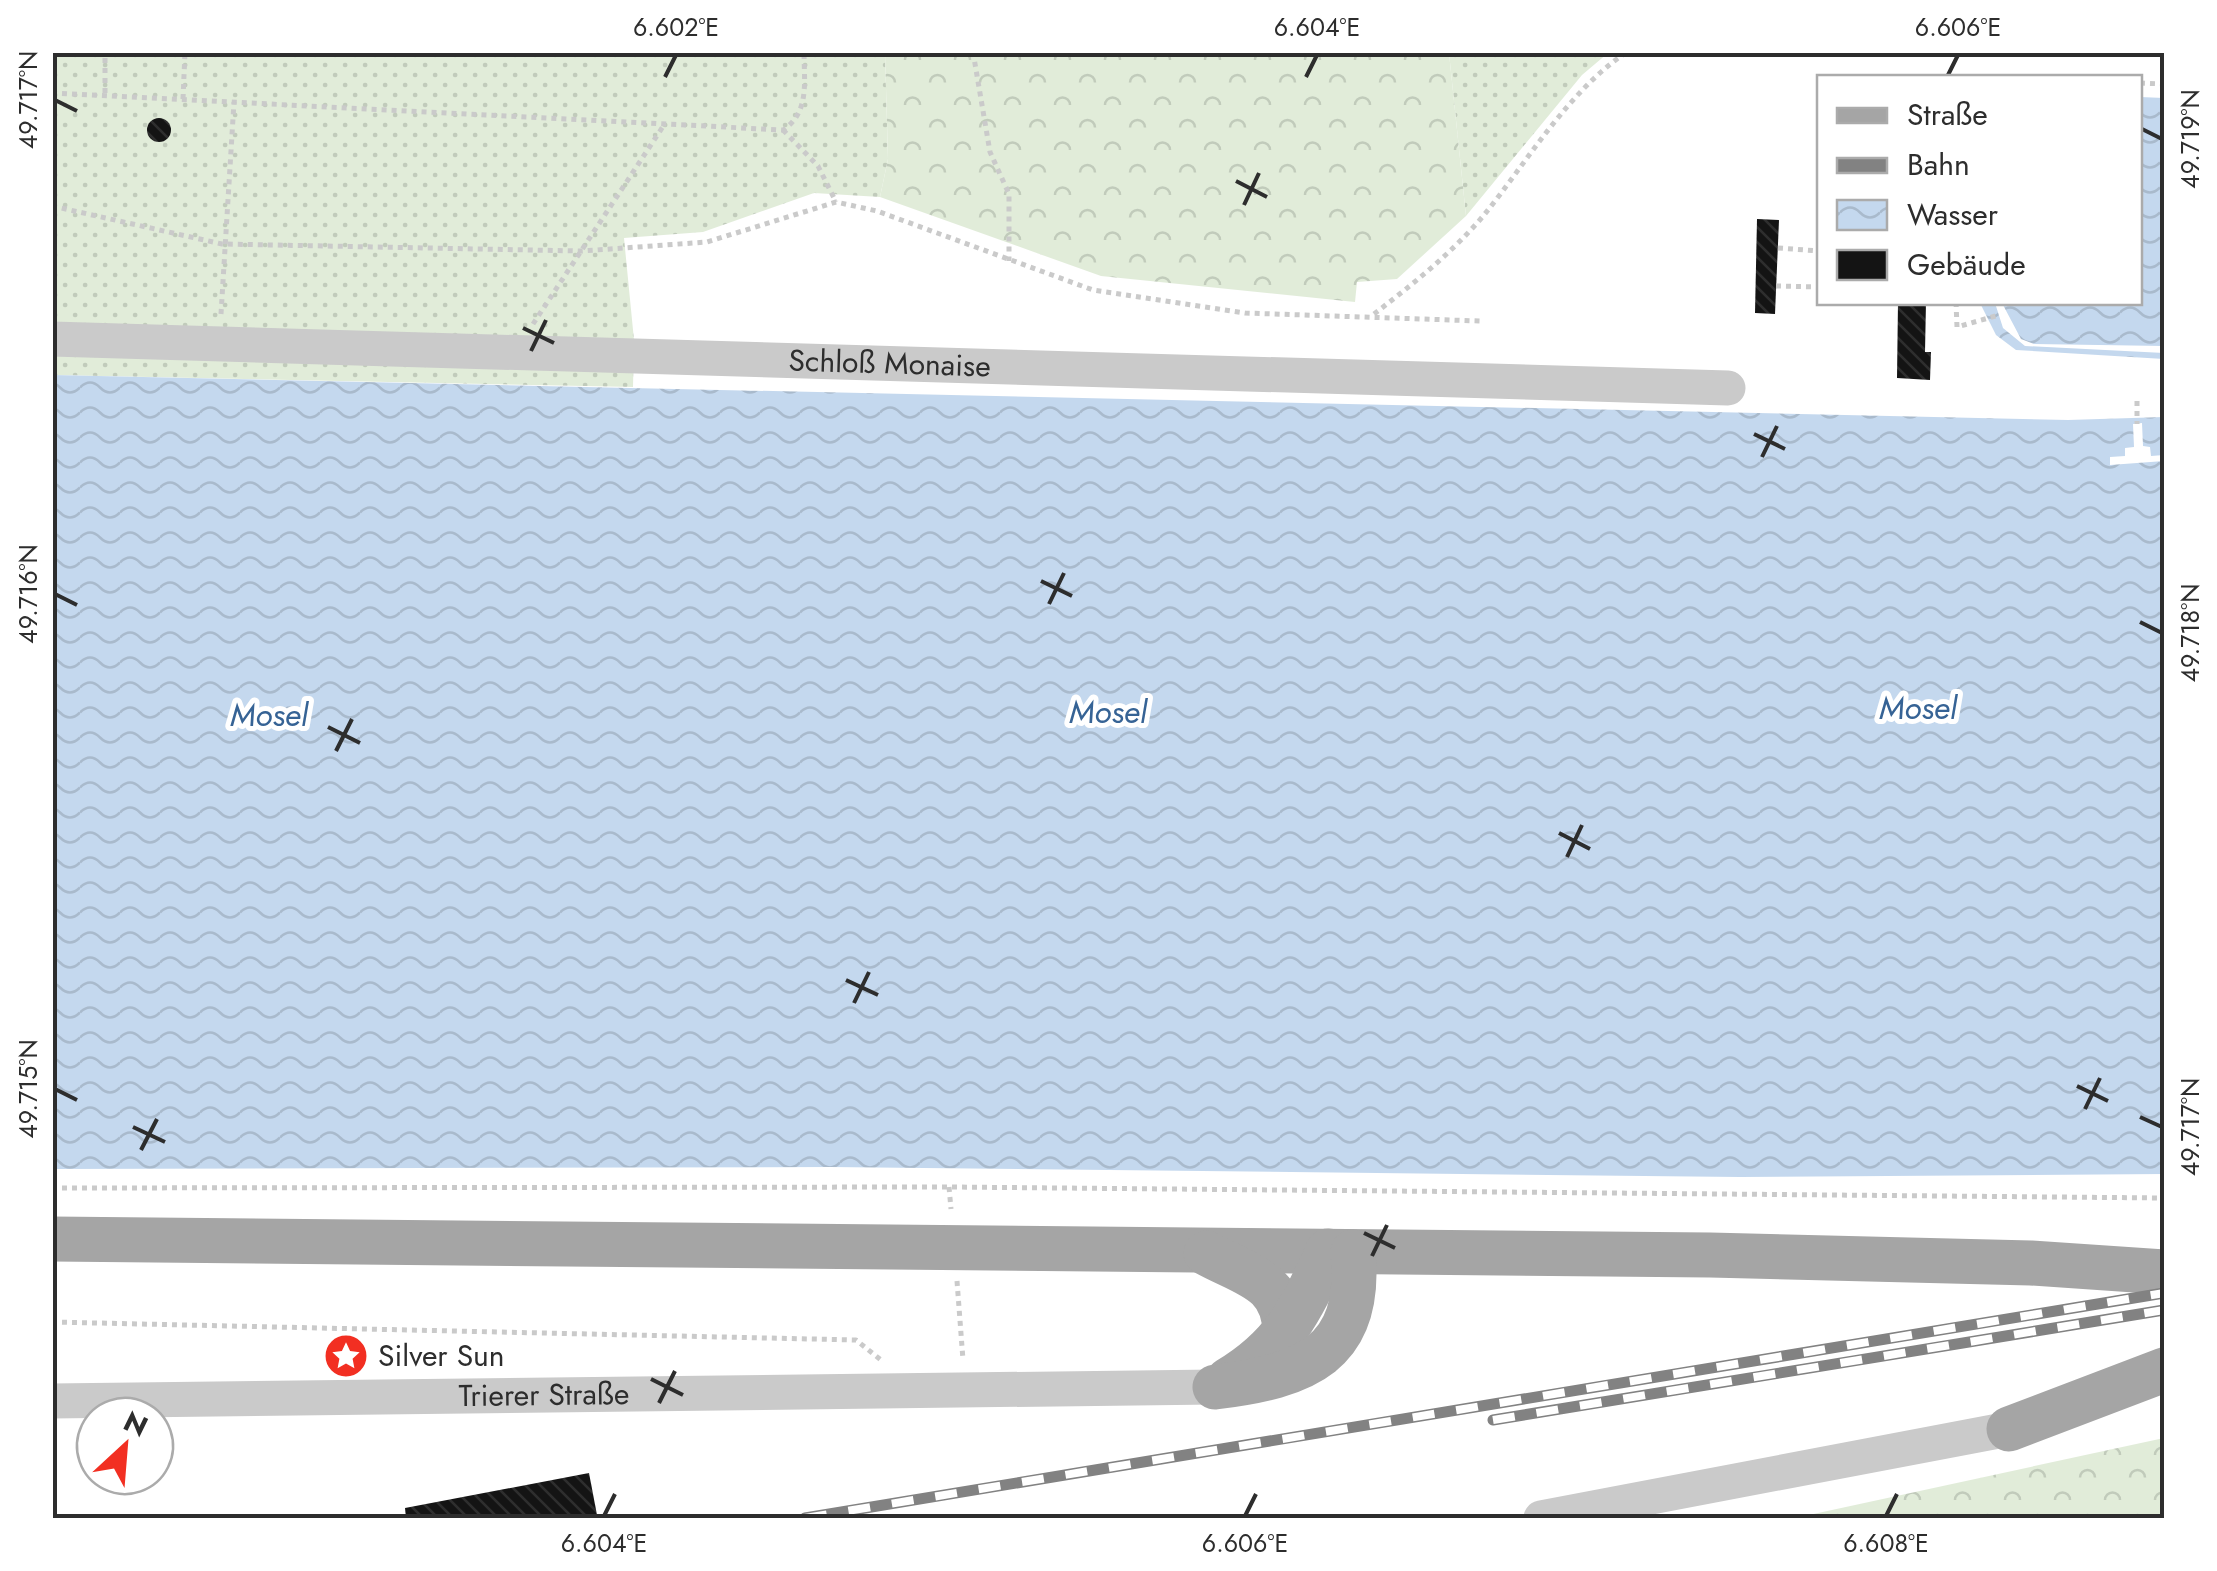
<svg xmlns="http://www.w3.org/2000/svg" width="2217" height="1571" font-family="Jost,sans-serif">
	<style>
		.grass { fill: url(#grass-dots) }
		.forest { fill: url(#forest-crowns) }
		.water { fill: url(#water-waves) }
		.pier { fill: #fff }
		.building { fill: url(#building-back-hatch) }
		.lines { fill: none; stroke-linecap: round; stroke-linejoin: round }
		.path { stroke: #cacaca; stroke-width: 5; stroke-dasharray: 5 5; stroke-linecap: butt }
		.minor { stroke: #cacaca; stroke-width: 35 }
		.major { stroke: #a5a5a5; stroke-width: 45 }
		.rail-casing { stroke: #828282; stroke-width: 11 }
		.rail { stroke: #fff; stroke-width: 8; stroke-dasharray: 22; stroke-linecap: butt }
		.ticks { fill: none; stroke: #2d2d2d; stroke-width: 4 }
		.labels { text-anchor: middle; stroke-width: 10; stroke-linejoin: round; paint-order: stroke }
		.street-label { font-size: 30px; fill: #2d2d2d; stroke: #fff }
		.poi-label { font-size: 30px; fill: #2d2d2d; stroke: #fff; text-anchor: start }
		.water-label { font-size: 32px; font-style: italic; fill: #366395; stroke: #fff }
		.neatline { fill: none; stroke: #2d2d2d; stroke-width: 4 }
		.ticks-label { font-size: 25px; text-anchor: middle; fill: #2d2d2d }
	</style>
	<defs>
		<pattern id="grass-dots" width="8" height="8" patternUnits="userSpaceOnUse" patternTransform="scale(2.5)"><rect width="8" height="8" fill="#e1ecd9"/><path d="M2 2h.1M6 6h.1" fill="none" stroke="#c1cbbb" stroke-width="1.8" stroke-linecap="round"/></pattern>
		<pattern id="forest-crowns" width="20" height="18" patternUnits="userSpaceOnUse" patternTransform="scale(2.5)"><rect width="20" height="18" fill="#e1ecd9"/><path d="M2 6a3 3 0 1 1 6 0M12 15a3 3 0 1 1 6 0" fill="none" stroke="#c1cbbb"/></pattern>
		<pattern id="water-waves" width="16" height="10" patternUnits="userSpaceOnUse" patternTransform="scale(2.5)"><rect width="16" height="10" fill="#c4d8ee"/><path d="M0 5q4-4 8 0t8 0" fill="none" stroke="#a9bacc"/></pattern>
		<pattern id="building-back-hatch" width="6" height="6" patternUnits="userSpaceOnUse" patternTransform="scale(2.5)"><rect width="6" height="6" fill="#141414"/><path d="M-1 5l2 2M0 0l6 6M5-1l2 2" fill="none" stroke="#2e2e2e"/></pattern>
	</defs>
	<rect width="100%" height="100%" fill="#fff"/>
	<g class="grass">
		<polygon points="53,53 885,53 888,159 880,197 814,193 703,232 624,238 634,340 633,387 53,375"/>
		<polygon points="1449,53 1608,53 1582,75 1466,216"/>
	</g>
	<g class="forest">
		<polygon points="885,53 1449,53 1466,216 1397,279 1357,282 1355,302 1101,276 880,197 888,159"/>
		<polygon points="2164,1438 2164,1518 1795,1518"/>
	</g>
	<g class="water">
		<polygon points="2140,97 2164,98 2164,359 2016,350 1996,335 1980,303 2140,302"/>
		<polygon points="53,375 2068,420 2164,417 2164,1174 1740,1177 830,1167 53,1169"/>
	</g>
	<g class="pier">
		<polygon points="1995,303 2002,303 2021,339 2034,344 2164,346 2164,353 2025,346 2003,328"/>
		<polygon points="2142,423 2143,446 2150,447 2151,456 2164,455 2164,461 2110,465 2110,457 2125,456 2125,448 2134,447 2133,424"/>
	</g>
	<g class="building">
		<circle cx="159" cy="130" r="12"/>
		<polygon points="1757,219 1779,220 1775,314 1755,313"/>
		<polygon points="1898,302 1926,302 1925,352 1931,352 1930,380 1897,378"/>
		<polygon points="589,1473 597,1515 406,1518 405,1508"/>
	</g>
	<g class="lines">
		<g class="path">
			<polyline points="973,52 990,152 1009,194 1009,261"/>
			<polyline points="2140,83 2164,84"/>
			<path d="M52,93l731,37c27,-18 21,-48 21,-78"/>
			<polyline points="105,93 105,52"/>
			<polyline points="183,99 185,52"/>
			<polyline points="783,130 818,166 836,202"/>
			<polyline points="52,206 222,244 582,251 707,242 836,202 877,211 1093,290 1245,313 1480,321"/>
			<polyline points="1778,248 1820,251"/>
			<polyline points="1776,286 1820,287"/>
			<polyline points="1956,302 1957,327 1999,315"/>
			<polyline points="221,314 234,102"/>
			<path d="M1374,314c39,-30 78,-61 110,-99 43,-53 85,-125 143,-163"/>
			<polyline points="533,324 664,125"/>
			<polyline points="2137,401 2137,424"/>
			<polyline points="949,1187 951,1209"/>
			<polyline points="52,1188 949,1187 2164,1198"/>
			<polyline points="957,1281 963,1360"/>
			<polyline points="52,1322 856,1340 881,1360"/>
		</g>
		<g class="minor">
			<path id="s1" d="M52,339l1676,49"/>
			<path id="s2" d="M52,1401l1163,-14"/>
			<polyline points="1541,1518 2009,1429"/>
		</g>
		<g class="major">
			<polyline points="52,1239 1710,1255 2031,1263 2164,1272"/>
			<path d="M1206,1253c40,22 78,27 79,79"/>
			<path d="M1228,1380c57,-34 73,-71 100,-129"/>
			<path d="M1215,1387c89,-11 148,-32 138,-135"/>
			<polyline points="2009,1429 2164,1370"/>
		</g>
		<defs>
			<g id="rail">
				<polyline points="1493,1420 2164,1310"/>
				<polyline points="805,1518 2164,1293"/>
			</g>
		</defs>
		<use href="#rail" class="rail-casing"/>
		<use href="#rail" class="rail"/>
	</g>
	<path class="ticks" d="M665,77l11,-22M1306,77l11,-22M1947,77l11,-22M55,100l22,11M2140,128l22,11M1236,181l31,16M1244,205l15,-32M523,328l31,15M531,351l15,-31M1754,434l31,15M1762,457l15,-31M1041,581l31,15M55,594l22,11M1049,604l15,-31M2140,622l22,11M328,727l32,16M336,751l16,-32M1559,833l31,16M1567,857l15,-32M846,980l32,15M854,1003l15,-31M2077,1086l31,15M55,1089l22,11M2085,1109l15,-31M2140,1117l22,10M133,1127l32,15M141,1150l16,-31M1364,1233l31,15M1372,1256l15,-31M651,1379l32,16M659,1403l16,-32M604,1516l11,-22M1245,1516l11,-22M1886,1516l11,-22"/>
	<defs>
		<symbol id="sight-disc" viewBox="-11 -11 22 22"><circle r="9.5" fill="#f22f22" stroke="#fff"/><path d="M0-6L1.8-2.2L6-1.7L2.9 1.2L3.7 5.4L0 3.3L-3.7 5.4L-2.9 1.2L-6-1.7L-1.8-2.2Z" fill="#fff"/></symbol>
	</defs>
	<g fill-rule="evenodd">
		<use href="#sight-disc" x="321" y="1331" width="50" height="50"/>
	</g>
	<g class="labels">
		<g class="street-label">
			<text dy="10" stroke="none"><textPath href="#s1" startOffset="838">Schloß Monaise</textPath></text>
			<text dy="10" stroke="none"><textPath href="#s2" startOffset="492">Trierer Straße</textPath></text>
		</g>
		<g class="poi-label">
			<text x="378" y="1366">Silver Sun</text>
		</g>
		<g class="water-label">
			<text x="1918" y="719">Mosel</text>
			<text x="1108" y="723">Mosel</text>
			<text x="269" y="726">Mosel</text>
		</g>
	</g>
	<rect width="2217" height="1571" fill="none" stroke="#ffffff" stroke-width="110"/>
	<rect x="1817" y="75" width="325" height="230" fill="#ffffff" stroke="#ababab" stroke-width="2.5"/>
	<rect x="1837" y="108" width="50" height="15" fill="#a5a5a5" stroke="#ababab" stroke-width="2.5"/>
	<text x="1907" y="125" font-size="30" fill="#2d2d2d">Straße</text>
	<rect x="1837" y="158" width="50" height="15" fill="#828282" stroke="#ababab" stroke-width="2.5"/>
	<text x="1907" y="175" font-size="30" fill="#2d2d2d">Bahn</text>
	<rect x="1837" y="200" width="50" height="30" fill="url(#water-waves)" stroke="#ababab" stroke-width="2.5"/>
	<text x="1907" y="225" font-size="30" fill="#2d2d2d">Wasser</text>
	<rect x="1837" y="250" width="50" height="30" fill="#141414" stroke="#ababab" stroke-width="2.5"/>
	<text x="1907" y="275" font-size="30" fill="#2d2d2d">Gebäude</text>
	<g transform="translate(125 1446) rotate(26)"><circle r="48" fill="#ffffff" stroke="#ababab" stroke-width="2.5"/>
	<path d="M0-8L18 38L0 25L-18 38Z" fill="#f22f22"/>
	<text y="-15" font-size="28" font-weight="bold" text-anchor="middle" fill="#2d2d2d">N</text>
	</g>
	<rect x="55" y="55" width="2107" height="1461" class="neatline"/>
	<g class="ticks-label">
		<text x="676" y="36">6.602°E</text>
		<text x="1317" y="36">6.604°E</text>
		<text x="1958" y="36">6.606°E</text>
		<text transform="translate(28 100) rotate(-90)" y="9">49.717°N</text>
		<text transform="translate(2190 139) rotate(-90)" y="9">49.719°N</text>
		<text transform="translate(28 594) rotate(-90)" y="9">49.716°N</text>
		<text transform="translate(2190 633) rotate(-90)" y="9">49.718°N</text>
		<text transform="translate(28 1089) rotate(-90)" y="9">49.715°N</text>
		<text transform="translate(2190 1127) rotate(-90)" y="9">49.717°N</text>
		<text x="604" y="1552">6.604°E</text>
		<text x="1245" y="1552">6.606°E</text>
		<text x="1886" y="1552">6.608°E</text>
	</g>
</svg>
